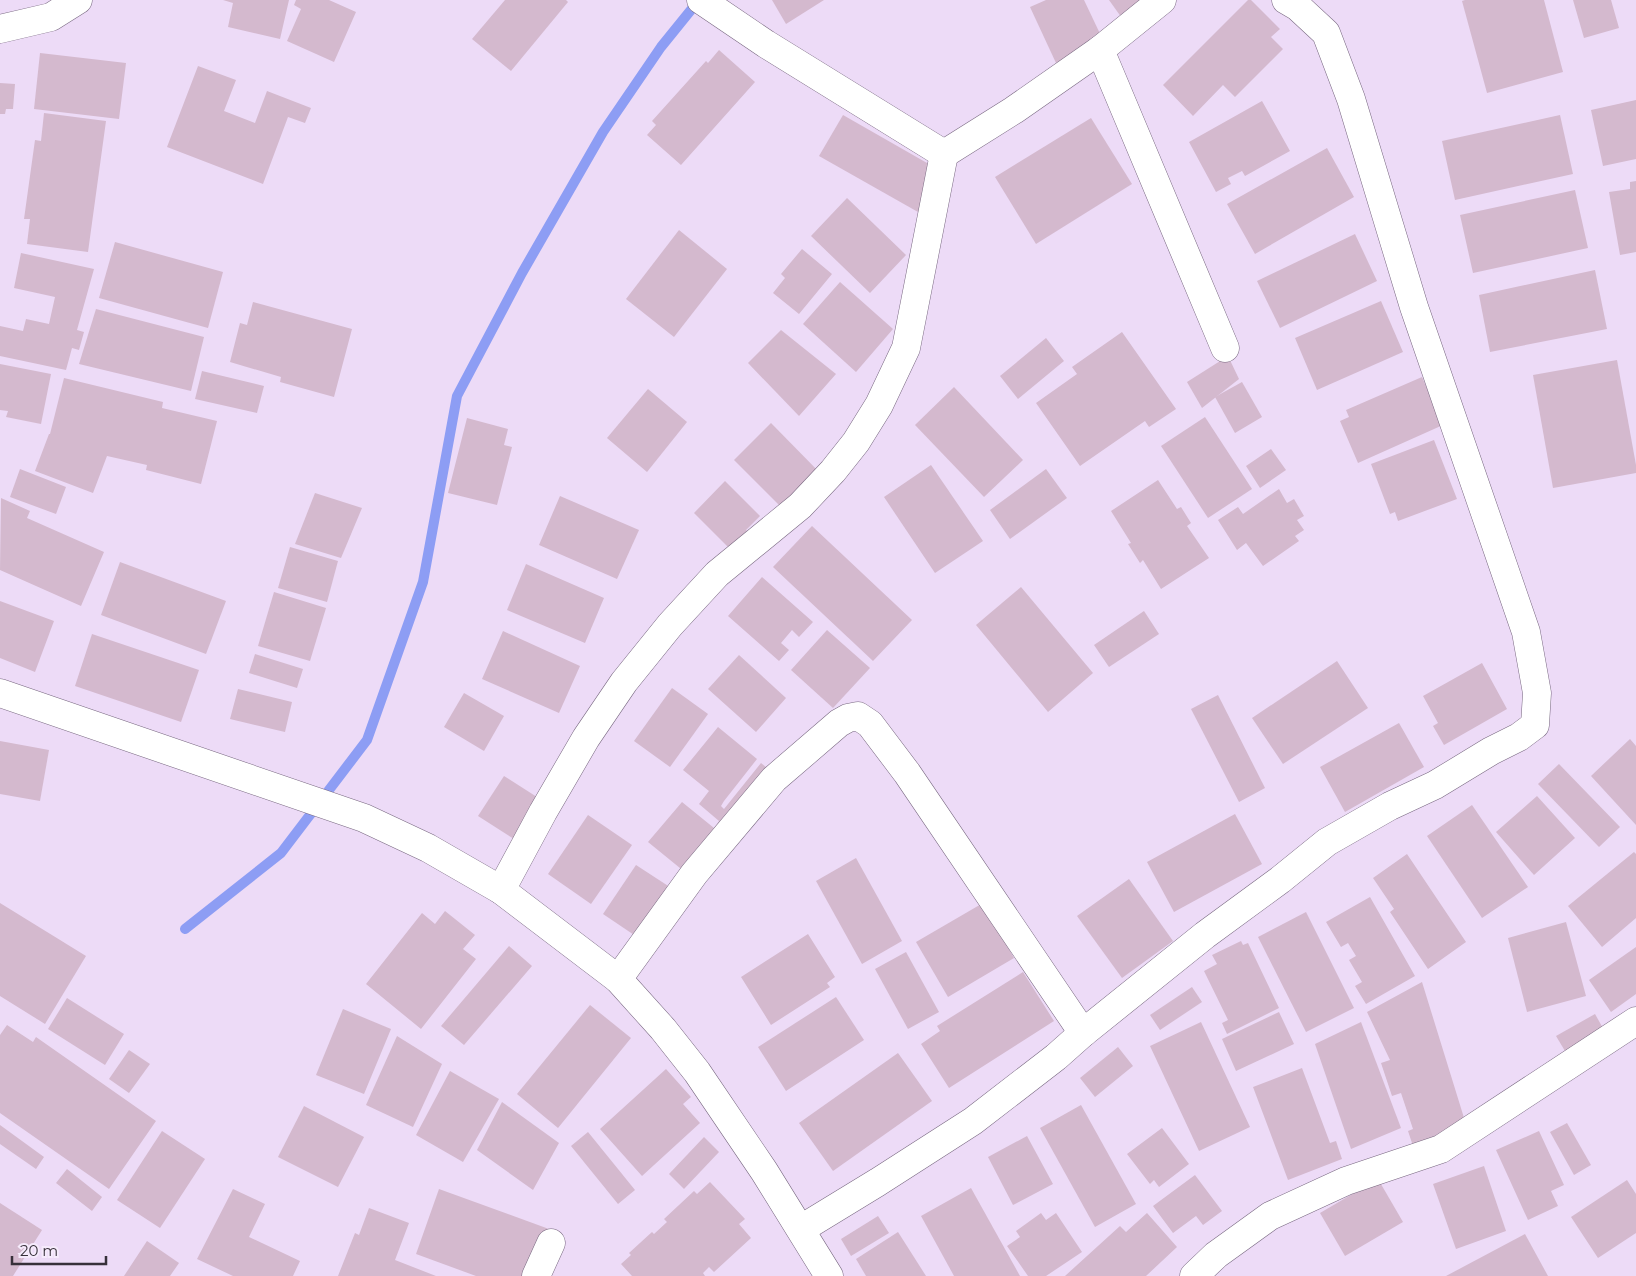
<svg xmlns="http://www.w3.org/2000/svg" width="1636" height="1276" font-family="Montserrat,sans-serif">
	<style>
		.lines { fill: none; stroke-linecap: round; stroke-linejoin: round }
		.stream { stroke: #8d9df4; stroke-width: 10 }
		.building { fill: #d4b9ce }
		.street-casing { stroke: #786880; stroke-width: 29 }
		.street { stroke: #fff; stroke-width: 28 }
	</style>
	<rect width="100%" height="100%" fill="#eddbf7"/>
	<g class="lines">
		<polyline class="stream" points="185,929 281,853 367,740 423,582 457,396 522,273 603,132 661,47 699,0"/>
	</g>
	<g class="building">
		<polygon points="223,0 289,0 280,39 228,27 233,3"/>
		<polygon points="296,0 329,0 356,12 334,62 287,41 301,9 294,5"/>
		<polygon points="505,0 566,0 568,2 511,71 472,39"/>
		<polygon points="772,0 824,0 786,24"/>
		<polygon points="1046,0 1084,0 1103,40 1056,63 1030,7"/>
		<polygon points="1109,0 1152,0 1124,21"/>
		<polygon points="1248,0 1251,0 1280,29 1271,37 1283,49 1235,97 1223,85 1193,116 1163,85"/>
		<polygon points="1465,0 1544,0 1563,72 1487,93 1462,1"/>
		<polygon points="1573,0 1611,0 1619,28 1584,38"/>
		<polygon points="719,50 755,82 681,165 647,135 656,125 652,121 706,61 708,63"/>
		<polygon points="40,53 126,63 119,119 34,109"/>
		<polygon points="198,66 236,80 224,111 255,123 267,91 311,108 305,123 288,117 263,184 167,147"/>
		<polygon points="0,83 15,84 13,109 6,109 5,114 0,114"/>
		<polygon points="1636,100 1636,159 1603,166 1591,110"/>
		<polygon points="1262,101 1290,151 1245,176 1242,171 1228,178 1231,184 1216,192 1189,142"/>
		<polygon points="44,113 106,121 88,252 27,244 30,219 24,219 35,140 41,141"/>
		<polygon points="843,115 941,171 918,212 819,156"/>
		<polygon points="1560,115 1573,174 1455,200 1442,141"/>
		<polygon points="1091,118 1132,184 1036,244 995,177"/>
		<polygon points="1327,148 1354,197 1255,254 1227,204"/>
		<polygon points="1636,181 1636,252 1620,255 1609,192 1630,189 1630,182"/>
		<polygon points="1575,190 1588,248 1473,273 1460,215"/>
		<polygon points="847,198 906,255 870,293 811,236"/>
		<polygon points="679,230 727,269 674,337 626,299"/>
		<polygon points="1355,234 1377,281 1280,328 1257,281"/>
		<polygon points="115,242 223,272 208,328 99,298"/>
		<polygon points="802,249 832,274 799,314 773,293 785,278 781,274"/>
		<polygon points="21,253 94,269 77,330 84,332 79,350 72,348 66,370 0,356 0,326 23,331 26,319 49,324 55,297 14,288"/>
		<polygon points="1595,270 1607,329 1490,352 1479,295"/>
		<polygon points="840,282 893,329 856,372 803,324"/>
		<polygon points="1381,301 1403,352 1317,390 1295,338"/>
		<polygon points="253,302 352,329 334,397 280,382 281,377 230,362 240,323 247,325"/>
		<polygon points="96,309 204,337 191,391 79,364"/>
		<polygon points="781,330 836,374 799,416 748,363"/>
		<polygon points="1122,332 1176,409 1149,427 1145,421 1080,466 1036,403 1077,374 1072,367"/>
		<polygon points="1046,338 1064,361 1018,399 1000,376"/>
		<polygon points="1228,356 1239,379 1202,408 1187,382"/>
		<polygon points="1617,360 1636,465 1636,473 1553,488 1533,375"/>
		<polygon points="0,364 51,374 41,424 6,417 8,411 0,410"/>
		<polygon points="202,371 264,386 257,413 195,399"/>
		<polygon points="1422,377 1443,425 1358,463 1340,421 1349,417 1346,410"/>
		<polygon points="64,378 163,402 162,408 217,421 201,484 146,470 147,465 107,456 93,493 35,471 49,434 50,434"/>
		<polygon points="1242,382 1262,417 1235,433 1215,397"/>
		<polygon points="954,387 1023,460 984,497 915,425"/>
		<polygon points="648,389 687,422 647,472 607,438"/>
		<polygon points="1205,417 1252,489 1208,518 1161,446"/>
		<polygon points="467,418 508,429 504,445 512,447 497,505 448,493"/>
		<polygon points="771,423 825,478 788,514 734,460"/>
		<polygon points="1434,440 1457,499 1398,521 1395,512 1390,514 1371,464"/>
		<polygon points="1271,449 1286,470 1260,488 1246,466"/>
		<polygon points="931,465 983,541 935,573 884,497"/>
		<polygon points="20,469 66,487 56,514 10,497"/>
		<polygon points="1046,469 1067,498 1010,539 990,510"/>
		<polygon points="1158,480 1177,509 1181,507 1191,523 1187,526 1209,558 1161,589 1143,560 1140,563 1128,544 1131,543 1111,511"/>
		<polygon points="725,481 760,516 746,530 752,536 735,554 694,513"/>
		<polygon points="1279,489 1287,503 1294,499 1304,516 1297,520 1304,530 1295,536 1299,541 1263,566 1246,543 1237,550 1218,520 1238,507 1243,514"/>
		<polygon points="315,493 362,508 341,558 295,544"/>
		<polygon points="560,496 639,530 617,579 539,545"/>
		<polygon points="1,498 30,511 27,518 104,552 81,606 0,570"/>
		<polygon points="812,526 912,620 873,661 773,567"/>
		<polygon points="290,547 338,561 327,602 278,588"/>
		<polygon points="120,562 226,601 206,654 101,615"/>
		<polygon points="526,564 604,598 585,643 507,610"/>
		<polygon points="762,577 813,622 799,637 792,630 781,643 789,650 779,661 728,616"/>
		<polygon points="1021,587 1093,673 1048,712 976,625"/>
		<polygon points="274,592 326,608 310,661 258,646"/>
		<polygon points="0,601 54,621 35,672 0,658"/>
		<polygon points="1144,611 1159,634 1109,667 1094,645"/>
		<polygon points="827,630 870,668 833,708 791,670"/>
		<polygon points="503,631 580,666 559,713 482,679"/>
		<polygon points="92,634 199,670 181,722 75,686"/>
		<polygon points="255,654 303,669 297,688 249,673"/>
		<polygon points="739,655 786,698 756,732 708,689"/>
		<polygon points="1337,661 1368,708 1283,764 1252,718"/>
		<polygon points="1482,663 1507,709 1444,745 1433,726 1438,723 1423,696"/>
		<polygon points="672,688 708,714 670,767 634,741"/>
		<polygon points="238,689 292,702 285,732 230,719"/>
		<polygon points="464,693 504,716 484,751 444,727"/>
		<polygon points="1218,695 1265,788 1239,802 1191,709"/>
		<polygon points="1399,723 1424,767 1345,812 1320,767"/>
		<polygon points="718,727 757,759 724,801 721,806 724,809 761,763 774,774 691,877 648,842 682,802 714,828 719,821 699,804 709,791 683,770"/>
		<polygon points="1630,739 1636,746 1636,825 1591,776"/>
		<polygon points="0,741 49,750 40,801 0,794"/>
		<polygon points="1559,764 1620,827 1599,847 1538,784"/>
		<polygon points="504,776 551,806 525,846 478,816"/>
		<polygon points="1537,796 1575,838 1534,875 1496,832"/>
		<polygon points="1472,805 1528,887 1482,918 1427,836"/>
		<polygon points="1235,814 1262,864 1174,912 1147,862"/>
		<polygon points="588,815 632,845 591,904 548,874"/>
		<polygon points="1634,852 1636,854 1636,918 1602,947 1568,906"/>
		<polygon points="1407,854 1466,942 1428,969 1390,912 1394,909 1373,878"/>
		<polygon points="856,858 902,941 862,964 816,881"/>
		<polygon points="636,865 679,893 646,943 603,914"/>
		<polygon points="1129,879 1173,941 1122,978 1077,916"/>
		<polygon points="1370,897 1415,976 1366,1004 1355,986 1362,982 1349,960 1356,956 1348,943 1341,947 1326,922"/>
		<polygon points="0,903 86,956 45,1024 0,996"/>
		<polygon points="983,903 1014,958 948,997 916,942"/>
		<polygon points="445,911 475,935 463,949 476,959 421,1029 366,984 422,913 435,924"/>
		<polygon points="1306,912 1354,1008 1306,1032 1258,937"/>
		<polygon points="1566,922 1586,996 1527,1012 1508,938"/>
		<polygon points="808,934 835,977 827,983 830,987 771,1025 741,977"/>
		<polygon points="1241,941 1243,945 1248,943 1279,1008 1227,1034 1222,1023 1228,1020 1204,971 1217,964 1212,955"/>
		<polygon points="509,946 532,966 464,1045 441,1026"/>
		<polygon points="1636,947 1636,994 1611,1012 1589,980"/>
		<polygon points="906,952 939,1012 908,1029 875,969"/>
		<polygon points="1023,972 1054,1021 949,1088 921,1044 940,1031 937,1026"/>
		<polygon points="1422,982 1469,1134 1415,1152 1408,1131 1413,1129 1401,1093 1392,1096 1381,1063 1390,1060 1367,1012"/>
		<polygon points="1192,987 1202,1002 1160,1030 1150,1015"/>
		<polygon points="836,997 864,1040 786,1091 758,1047"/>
		<polygon points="67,998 124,1034 105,1065 48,1029"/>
		<polygon points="590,1005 631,1038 558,1128 517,1094"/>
		<polygon points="343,1009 391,1029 364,1094 316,1075"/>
		<polygon points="1279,1012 1294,1044 1236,1071 1222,1039"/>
		<polygon points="1595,1014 1604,1030 1565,1051 1556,1036"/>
		<polygon points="1201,1022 1250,1127 1199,1151 1150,1046"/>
		<polygon points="1361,1022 1401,1128 1351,1149 1315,1044"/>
		<polygon points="7,1025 33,1042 36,1037 156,1121 109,1189 0,1113 0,1035"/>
		<polygon points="397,1036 442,1064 413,1127 366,1105"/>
		<polygon points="1118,1047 1133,1066 1095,1097 1080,1078"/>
		<polygon points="129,1050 150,1064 129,1093 109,1079"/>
		<polygon points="898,1053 932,1101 833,1171 799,1123"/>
		<polygon points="1302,1068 1330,1143 1336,1141 1342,1159 1288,1180 1253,1087"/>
		<polygon points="666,1069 691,1097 683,1104 700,1123 642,1176 600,1129"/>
		<polygon points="450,1071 499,1099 463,1162 416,1135"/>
		<polygon points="502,1102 559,1143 533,1190 477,1150"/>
		<polygon points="1081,1105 1136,1204 1095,1227 1040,1128"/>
		<polygon points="304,1106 364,1137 338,1187 278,1157"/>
		<polygon points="1567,1123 1591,1165 1574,1175 1550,1132"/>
		<polygon points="0,1125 44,1157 36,1169 0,1144"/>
		<polygon points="1162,1128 1189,1164 1159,1187 1154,1180 1150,1184 1127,1154"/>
		<polygon points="162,1131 205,1159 160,1228 117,1200"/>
		<polygon points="1539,1131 1564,1185 1551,1191 1558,1206 1528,1220 1496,1150"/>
		<polygon points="588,1132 635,1190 618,1204 571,1146"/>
		<polygon points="1027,1136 1053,1184 1013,1205 988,1157"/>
		<polygon points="704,1137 719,1152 684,1189 669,1174"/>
		<polygon points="1484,1166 1506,1231 1456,1249 1433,1184"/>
		<polygon points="67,1169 102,1197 92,1211 56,1183"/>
		<polygon points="1195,1175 1222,1211 1203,1225 1196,1216 1173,1233 1153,1206"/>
		<polygon points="1378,1179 1403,1222 1345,1256 1320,1213"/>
		<polygon points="1627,1180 1636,1194 1636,1233 1598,1258 1571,1217"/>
		<polygon points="710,1182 745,1219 739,1224 751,1238 714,1272 709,1267 703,1273 705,1276 632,1276 621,1264 631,1255 629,1253 652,1232 654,1234 667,1222 664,1219 694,1191 697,1194"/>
		<polygon points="971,1188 1020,1276 954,1276 921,1216"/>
		<polygon points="233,1189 265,1204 249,1237 300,1261 293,1276 233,1276 197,1259"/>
		<polygon points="439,1189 549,1229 532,1276 476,1276 416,1254"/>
		<polygon points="0,1203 42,1230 13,1276 0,1276"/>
		<polygon points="369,1208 409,1223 395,1260 436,1276 338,1276 355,1233 359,1235"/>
		<polygon points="1041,1213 1046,1220 1056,1213 1082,1252 1046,1276 1028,1276 1007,1246 1020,1237 1016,1231"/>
		<polygon points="1147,1213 1177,1247 1146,1276 1065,1276 1120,1226 1126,1232"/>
		<polygon points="878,1216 889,1233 851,1256 841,1239"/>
		<polygon points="898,1232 926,1276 866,1276 856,1259"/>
		<polygon points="1525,1234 1548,1276 1446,1276"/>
		<polygon points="147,1241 179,1263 170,1276 124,1276"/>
	</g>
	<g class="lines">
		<defs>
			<g id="street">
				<polyline points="701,0 766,44 944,154 1014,110 1100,50 1162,0"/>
				<polyline points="0,29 51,17 78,0"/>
				<polyline points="1100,50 1225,348"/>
				<polyline points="0,693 364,818 428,848 501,890 618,979 663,1029 697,1072 764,1171 829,1276"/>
				<polyline points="501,890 543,812 586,738 624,682 670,625 717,574 800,506 833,471 856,442 879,405 906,348 944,154"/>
				<polyline points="618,979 694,874 774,779 839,723 848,718 858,716 870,724 907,773 1083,1033"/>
				<polyline points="801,1229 878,1182 973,1121 1056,1057 1083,1033 1205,935 1280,880 1327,842 1390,806 1435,785 1491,751 1519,737 1535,725 1537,693 1526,632 1414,307 1351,99 1326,33 1298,7 1286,0"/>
				<polyline points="536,1276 551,1243"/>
				<polyline points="1194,1276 1216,1255 1270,1216 1346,1181 1441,1149 1636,1021"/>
			</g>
		</defs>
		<use href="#street" class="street-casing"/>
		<use href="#street" class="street"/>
	</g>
	<path d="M12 1256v8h94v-8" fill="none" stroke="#37303a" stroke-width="2.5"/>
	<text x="20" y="1256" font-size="15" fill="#37303a" stroke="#f6ebfc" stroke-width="4" paint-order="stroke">20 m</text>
</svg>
